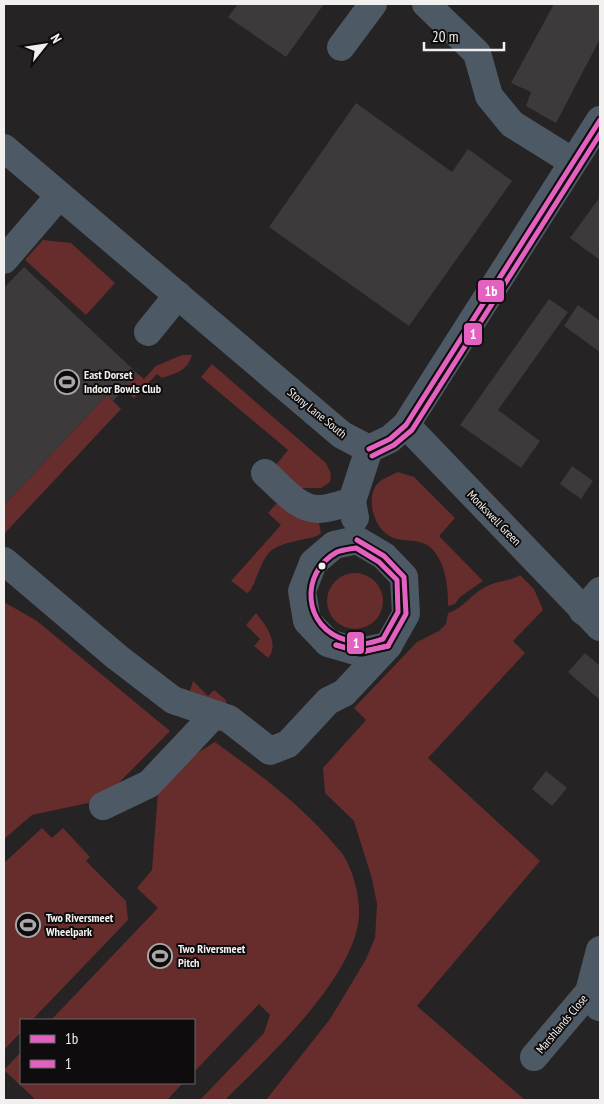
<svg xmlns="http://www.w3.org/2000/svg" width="604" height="1104" font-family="'PT Sans Narrow',sans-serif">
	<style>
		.green { fill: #662d2c }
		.building { fill: #3c3a3a }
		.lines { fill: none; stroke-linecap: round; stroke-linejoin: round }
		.minor { stroke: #4d5964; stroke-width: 28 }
		.bus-1-casing { stroke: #0e0c0c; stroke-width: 9 }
		.bus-2-casing { stroke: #0e0c0c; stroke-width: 9 }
		.bus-1 { stroke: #e460c1; stroke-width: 5 }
		.bus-2 { stroke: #e460c1; stroke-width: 5 }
		.bus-dot { fill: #f2efef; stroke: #0e0c0c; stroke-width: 2 }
		.labels { text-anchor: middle; stroke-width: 4; stroke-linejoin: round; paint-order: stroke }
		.poi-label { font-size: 12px; font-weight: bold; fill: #f2efef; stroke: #0e0c0c; text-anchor: start }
		.street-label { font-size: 12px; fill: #f2efef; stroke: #0e0c0c }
		.line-badge { stroke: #0e0c0c; stroke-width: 2 }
		.badge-label { font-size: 14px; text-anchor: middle; font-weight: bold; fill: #fff }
	</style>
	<rect width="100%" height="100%" fill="#252323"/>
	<g class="green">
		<polygon points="43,240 71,243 115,283 86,315 25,260"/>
		<path d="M182,355h10c-5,16 -15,18 -30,23l-5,-4 -23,24 -10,-9 14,-15 6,5 12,-13z"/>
		<polygon points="212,364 326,463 331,474 330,482 321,488 298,488 275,466 288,450 201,377"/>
		<polygon points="107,395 121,409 4,534 4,505"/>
		<path d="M398,472l16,5 41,41 -16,18 44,45 -23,16 -5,7 -7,2c0,-19 -2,-40 -14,-55 -13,-16 -32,-6 -46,-16 -14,-9 -21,-34 -13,-48 5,-8 15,-11 23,-15z"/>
		<path d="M277,503l42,19 2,11 -4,3c-13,4 -34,6 -45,14 -12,8 -17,40 -25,43l-16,-12 50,-56 -13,-12z"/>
		<circle cx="355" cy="601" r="28"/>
		<path d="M520,575l14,14 9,21 -30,31 12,12 -97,105 112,103 -123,145 108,94h-259l64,-81 35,-58 10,-23 2,-34 -5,-25 -18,-58 -29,-28 -2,-25 43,-48 -12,-12 63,-66 22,-11 7,-7 2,-11c16,-5 24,-20 39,-27 9,-5 27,-6 33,-11z"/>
		<polygon points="4,602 37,621 170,731 102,800 32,815 4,839"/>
		<path d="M256,613c10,12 24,31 12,45l-14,-12 6,-7 -14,-14z"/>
		<polygon points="193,681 208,696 214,690 226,700 226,705 190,691"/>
		<path d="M215,742c40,29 80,58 113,95 5,7 13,13 17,21 9,16 15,40 14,58 -4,62 -92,142 -134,184h-25l64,-67 6,-18 -11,-11 -65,68v-52h-143l107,-112 -21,-20 15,-18 6,-79 39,-38z"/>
		<polygon points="42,828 52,838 63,828 90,857 86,861 126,901 128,920 32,1020 21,1020 21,1032 4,1050 4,863"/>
		<polygon points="21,1052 21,1083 183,1083 167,1100 36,1100 4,1070"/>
	</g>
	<g class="building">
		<polygon points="238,4 324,4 286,57 228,17"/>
		<polygon points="554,4 600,4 600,39 556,123 526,106 531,92 511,83"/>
		<polygon points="356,103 452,172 468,149 512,181 409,326 269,227"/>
		<polygon points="600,197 600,260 570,238"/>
		<polygon points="24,267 138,374 113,401 107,395 4,505 4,288"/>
		<polygon points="549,299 568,312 498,410 540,441 521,468 460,425"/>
		<polygon points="578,305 600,321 600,352 564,326"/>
		<polygon points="572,466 593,481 581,499 560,484"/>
		<polygon points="585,653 600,666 600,700 568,672"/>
		<polygon points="546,771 567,788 552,806 532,789"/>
	</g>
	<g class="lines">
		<g class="minor">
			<polyline points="426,4 477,53 489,96 512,124 573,162"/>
			<polyline points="341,47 373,4"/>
			<polyline points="4,148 342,435 369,449"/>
			<polyline points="4,260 59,196"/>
			<polyline points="148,332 178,295"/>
			<polyline points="406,425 600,627"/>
			<polyline points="369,449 390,439 406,425 600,120"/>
			<path d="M265,473c14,12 33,37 54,36 11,0 23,-5 33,-8"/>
			<polyline points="355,518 352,501 369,449"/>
			<polygon points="357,540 384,556 404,577 406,614 388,646 359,652 328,643 307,621 302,591 313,563 334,545"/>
			<polyline points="4,561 117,657 173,700 229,719 270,751 288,744 328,701 344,693 388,646"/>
			<polyline points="583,611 600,591"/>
			<polyline points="103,806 149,784 215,714"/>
			<polyline points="599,1007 589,992 600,950"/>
			<polyline points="534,1057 589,992"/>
		</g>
		<defs>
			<g id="bus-1">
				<polyline points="369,449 390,439 406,425 600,120"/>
				<polyline points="357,540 384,556 404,577 406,614 388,646"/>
				<polyline points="336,645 359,652 388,646"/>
				<polyline points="336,645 362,652 388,646"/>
			</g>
			<g id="bus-2">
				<polyline points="372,456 394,445 412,430 600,134"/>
				<path d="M356,548l23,14 18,18 1,32 -15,27c-7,2 -15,5 -22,5 -5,0 -11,-2 -15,-4 -43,-12 -47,-67 -9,-88 5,-2 13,-3 19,-4z"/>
			</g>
		</defs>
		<use href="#bus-1" class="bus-1-casing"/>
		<use href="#bus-2" class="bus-2-casing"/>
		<use href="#bus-1" class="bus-1"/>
		<use href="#bus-2" class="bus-2"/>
	</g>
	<defs>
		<symbol id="stadium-ring" viewBox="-11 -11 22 22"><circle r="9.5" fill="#0e0c0c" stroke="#aaa8a8" stroke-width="1.5"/><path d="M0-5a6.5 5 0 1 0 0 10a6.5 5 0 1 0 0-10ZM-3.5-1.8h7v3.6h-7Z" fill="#aaa8a8"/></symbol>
	</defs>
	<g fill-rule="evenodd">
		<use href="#stadium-ring" x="53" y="368" width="28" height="28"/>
		<use href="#stadium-ring" x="14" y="911" width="28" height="28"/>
		<use href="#stadium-ring" x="146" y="942" width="28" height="28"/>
	</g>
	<circle class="bus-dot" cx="322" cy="566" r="4.5"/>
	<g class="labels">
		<g class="poi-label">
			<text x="84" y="379">East Dorset<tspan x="84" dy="14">Indoor Bowls Club</tspan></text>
			<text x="46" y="922">Two Riversmeet<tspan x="46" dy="14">Wheelpark</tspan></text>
			<text x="178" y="953">Two Riversmeet<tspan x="178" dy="14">Pitch</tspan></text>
		</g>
		<g class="street-label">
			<text transform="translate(317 413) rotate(39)" y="4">Stony Lane South</text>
			<text transform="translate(494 518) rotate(46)" y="4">Monkswell Green</text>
			<text transform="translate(562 1024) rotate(-50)" y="4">Marshlands Close</text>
		</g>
	</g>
	<g class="line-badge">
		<rect x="477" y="279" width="28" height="24" rx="5" fill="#e460c1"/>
		<rect x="463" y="322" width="20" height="24" rx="5" fill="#e460c1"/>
		<rect x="346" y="631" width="19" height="24" rx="5" fill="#e460c1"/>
	</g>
	<g class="badge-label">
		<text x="491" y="296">1b</text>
		<text x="473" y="339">1</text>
		<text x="356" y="648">1</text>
	</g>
	<rect width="604" height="1104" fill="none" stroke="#f2efef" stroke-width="10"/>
	<rect x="20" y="1019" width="175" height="65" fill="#0e0c0c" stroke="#696767"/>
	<rect x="30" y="1035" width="25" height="8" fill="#e460c1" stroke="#696767"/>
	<text x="65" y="1044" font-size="15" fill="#f2efef">1b</text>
	<rect x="30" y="1060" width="25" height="8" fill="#e460c1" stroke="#696767"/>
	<text x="65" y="1069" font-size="15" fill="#f2efef">1</text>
	<g transform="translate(45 45) rotate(60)" stroke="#0e0c0c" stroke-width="4" paint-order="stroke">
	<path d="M0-4L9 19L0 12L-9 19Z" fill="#f2efef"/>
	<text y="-8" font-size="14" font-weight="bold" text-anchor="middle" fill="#f2efef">N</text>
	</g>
	<path d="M424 42v8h80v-8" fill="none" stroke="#f2efef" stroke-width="2.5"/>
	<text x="432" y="42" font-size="15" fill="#f2efef" stroke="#0e0c0c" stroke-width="4" paint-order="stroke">20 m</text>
</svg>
